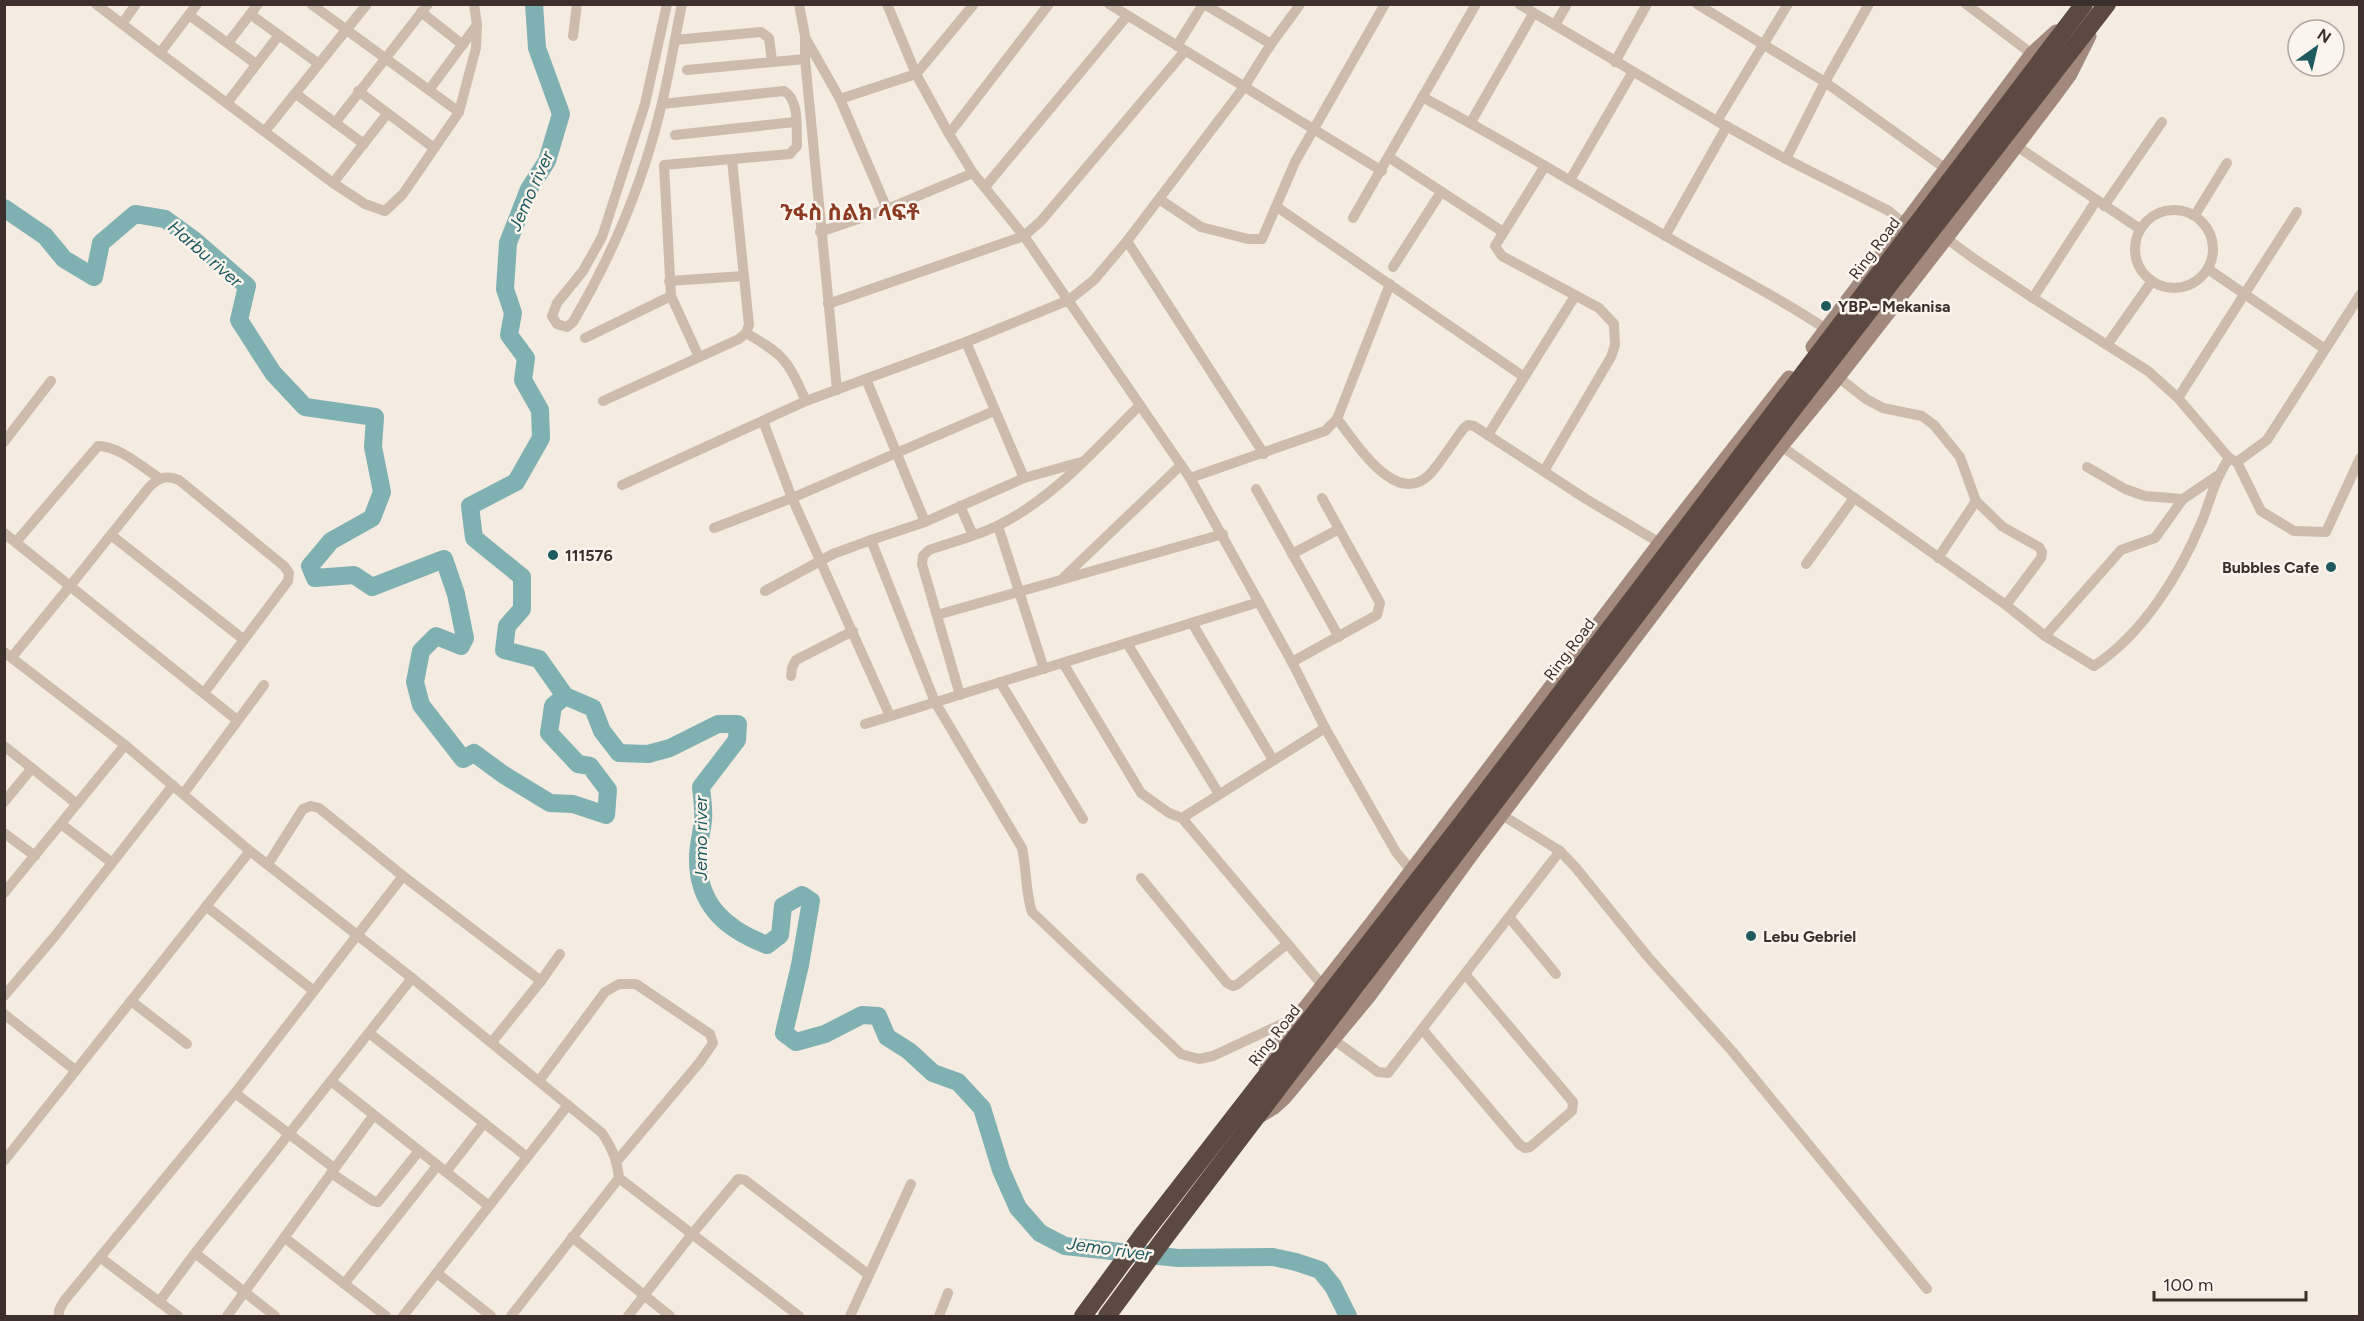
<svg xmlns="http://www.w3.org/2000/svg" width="2364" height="1321" font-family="Figtree,'Noto Sans Ethiopic',sans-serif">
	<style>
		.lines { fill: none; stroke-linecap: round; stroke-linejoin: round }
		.river { stroke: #7fb0b2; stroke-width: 18 }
		.street { stroke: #cdbbac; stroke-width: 10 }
		.secondary { stroke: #a18a7d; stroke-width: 15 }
		.highway { stroke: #5c4a42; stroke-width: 18 }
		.poi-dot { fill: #1f5a5e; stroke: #fbf5ee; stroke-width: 2 }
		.labels { text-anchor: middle; stroke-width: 5; stroke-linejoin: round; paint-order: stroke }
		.street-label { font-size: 16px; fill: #3b302b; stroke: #fbf5ee }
		.poi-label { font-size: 16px; font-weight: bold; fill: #3b302b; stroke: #fbf5ee; text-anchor: start }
		.water-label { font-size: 18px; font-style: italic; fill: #1f5a5e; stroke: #fbf5ee }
		.district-label { font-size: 22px; font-weight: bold; fill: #8c3b22; stroke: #fbf5ee }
	</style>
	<rect width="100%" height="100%" fill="#f4ebe1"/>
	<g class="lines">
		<g class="river">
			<path d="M534,4l3,44 24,66 -14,47 -18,28 -21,54 -3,46 8,24 -4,22 17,23 -3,22 17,30 1,28 -25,44 -46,24 4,32 48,39v32l-15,17 -3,24 35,9 26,37 28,12 9,23 17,22 29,1 22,-6 48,-24h20l-1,16 -36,47c1,11 3,22 2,33 -1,12 -5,25 -5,37 -1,47 27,72 69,88l13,-10 3,-29 19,-11 9,6 -11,64 -16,68 12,9 29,-8 37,-19 16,1 9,21 22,14 24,22 25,9 24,26 19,62 17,38 22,25 25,13 113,12 95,-1 23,5 24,8 13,16 15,30"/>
			<polyline points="4,208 45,236 64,259 94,277 101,243 135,214 165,219 194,240 247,286 239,320 273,373 305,407 375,417 373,447 382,492 372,518 331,541 310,566 315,578 354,575 372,587 444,559 456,594 465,638 461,646 436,636 421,651 415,682 421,705 463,759 474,753 504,775 550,803 573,804 606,815 608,790 590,766 578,764 549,733 553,706 565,696"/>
		</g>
		<g class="street">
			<polyline points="96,4 160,53 197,4"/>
			<polyline points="311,4 459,112"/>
			<path d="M667,4l-22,100 -43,133 -19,34 -26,32 -5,13 5,8 10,3 6,-5c40,-68 71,-142 89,-219 8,-33 13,-66 20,-99"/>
			<polyline points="799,4 805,36 805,59 837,390"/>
			<polyline points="887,4 916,74 949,134 973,173 1024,236 1190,478 1292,662 1325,728 1396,852 1414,874"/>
			<polyline points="1109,4 1382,171"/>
			<polyline points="1204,4 1271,44"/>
			<polyline points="1519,4 1717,121 1786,159 1889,211 1904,224"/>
			<polyline points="1697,4 1825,82 1946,169"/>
			<polyline points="1966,4 2032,54"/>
			<polyline points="421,12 463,45"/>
			<polyline points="250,14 319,64"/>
			<polyline points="189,15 256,64"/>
			<polyline points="122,24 136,4"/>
			<polyline points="1555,25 1567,4"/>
			<polyline points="573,36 577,4"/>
			<polyline points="806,39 840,99"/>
			<polyline points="675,40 761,32 769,38 772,61"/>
			<polyline points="228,43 258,4"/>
			<polyline points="1177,46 1203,4"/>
			<polyline points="160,53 333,183 365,204 385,211 403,194 459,112 476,48 477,25 474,4"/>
			<polyline points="1615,62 1647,4"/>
			<polyline points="687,70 805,59"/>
			<polyline points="429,90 477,25"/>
			<polyline points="358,91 434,148"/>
			<polyline points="296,94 364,144"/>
			<path d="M1422,97c82,43 161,92 242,138 54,32 110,59 162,94"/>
			<polyline points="227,103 279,35"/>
			<path d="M662,104l122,-13c16,9 12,38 13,55l-7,8 -126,11 7,131 28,61"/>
			<polyline points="1717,121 1788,4"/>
			<polyline points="1471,122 1533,14"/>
			<polyline points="335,123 428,4"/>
			<polyline points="265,131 367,4"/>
			<polyline points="949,134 1049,4"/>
			<polyline points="675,135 795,122"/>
			<polyline points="2015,145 2140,229"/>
			<polyline points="1390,158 1503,232"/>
			<polyline points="1786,159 1825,82 1869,4"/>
			<polyline points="1570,180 1632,73"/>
			<polyline points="333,183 387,114"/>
			<polyline points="985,187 1127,16"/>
			<polyline points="1159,199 1201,227 1248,239 1262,239 1295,162 1385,4"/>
			<polyline points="2104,206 2162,122"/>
			<polyline points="1277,207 1524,377"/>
			<polyline points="887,209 840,99 916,74 974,4"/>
			<circle cx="2174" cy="249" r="39"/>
			<polyline points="2195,215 2227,163"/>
			<polyline points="1353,218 1476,4"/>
			<polyline points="820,232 887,209 973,173"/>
			<polyline points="1665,236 1727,126"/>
			<polyline points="1946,238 1973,258 2033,298 2148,371 2178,398 2229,458 2237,462 2267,440 2360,295"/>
			<polyline points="1127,241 1264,454"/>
			<polyline points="1393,267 1441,192"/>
			<polyline points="2208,269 2325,349"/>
			<polyline points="669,281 744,276"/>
			<polyline points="2033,298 2096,201"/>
			<polyline points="828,304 1024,236 1041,221 1185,51"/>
			<path d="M746,333c40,23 41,27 60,68"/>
			<polyline points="585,338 671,296"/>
			<polyline points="966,342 1024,478"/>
			<polyline points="2107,345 2152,281"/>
			<polyline points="1838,377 1866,399 1883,408 1922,416 1934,425 1960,457 1976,501 2003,527 2039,547 2042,552 2041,558 2006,605"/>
			<polyline points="866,379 925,522"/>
			<polyline points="2178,398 2297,212"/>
			<polyline points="603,401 739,339 746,333 749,325 732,160"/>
			<path d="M1337,419c20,24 59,91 94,54 12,-14 22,-31 33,-45l4,-3 6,1 112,73 74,44"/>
			<polyline points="763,421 792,498 890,716"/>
			<polyline points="1488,435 1575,296"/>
			<polyline points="4,442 51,381"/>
			<path d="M1781,446l225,159 39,31 49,30c49,-32 86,-92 108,-145 10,-25 12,-40 27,-63"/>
			<path d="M1081,462l-57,16 -99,44 -54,18 64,162 87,146c5,22 3,43 10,64l149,142 18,5 14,-3 84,-39"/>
			<polyline points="2237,462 2261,511 2294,531 2326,532 2360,458"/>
			<polyline points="2087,467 2125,489 2145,496 2183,499"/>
			<polyline points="1544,471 1611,357 1615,345 1614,324 1599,308 1502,256 1495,246 1545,166"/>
			<polyline points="1190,478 1325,431 1337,419 1390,284"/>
			<polyline points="622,485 806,401 966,342 1069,300 1094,280 1127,241 1244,87 1271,44 1299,6"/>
			<polyline points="1256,489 1339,637"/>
			<polyline points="960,506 973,535"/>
			<polyline points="998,526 1044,669"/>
			<polyline points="714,528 792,498 994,411"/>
			<polyline points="4,533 70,586 12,657"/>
			<polyline points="111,535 243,639"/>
			<path d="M16,542l82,-96c21,0 44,21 61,32"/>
			<polyline points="1292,554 1339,529"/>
			<polyline points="1938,558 1976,501"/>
			<polyline points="1806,564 1854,498"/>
			<polyline points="1062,579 1181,465"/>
			<polyline points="765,591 833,554 871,540"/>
			<polyline points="937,615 1223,534"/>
			<polyline points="1192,623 1273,760"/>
			<polyline points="2045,636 2121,550 2155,538 2183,499 2217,476"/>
			<polyline points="1127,643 1219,794"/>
			<path d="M4,652l121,93 125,106 162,127 190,155c10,15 15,27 17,45l-108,138"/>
			<polyline points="1292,662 1377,615 1380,603 1322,498"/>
			<polyline points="1063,663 1141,793 1169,813 1182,818 1323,986"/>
			<polyline points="791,676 792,668 796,660 853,631"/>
			<polyline points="1000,682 1083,819"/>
			<path d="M204,693l84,-112 1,-8 -5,-7 -105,-86c-13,-5 -18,-3 -29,6l-80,100 167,134"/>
			<path d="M960,695l-38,-131 1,-8 6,-6c23,-8 48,-14 70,-25 55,-27 98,-78 141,-120"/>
			<polyline points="865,724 1259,602"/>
			<polyline points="4,746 77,804"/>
			<polyline points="184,793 264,685"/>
			<polyline points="4,802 32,768"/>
			<polyline points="1502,815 1560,851 1576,868 1648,957 1732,1051 1927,1289"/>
			<polyline points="1182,818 1325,728"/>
			<polyline points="61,824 111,862"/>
			<polyline points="4,833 35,856"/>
			<polyline points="268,864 303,809 311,806 319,808 403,876 541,981 492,1042"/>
			<polyline points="1141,878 1227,983 1233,986 1238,984 1287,944"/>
			<polyline points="4,893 125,745"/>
			<polyline points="206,906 314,991"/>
			<polyline points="1509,917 1556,974"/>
			<polyline points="541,981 560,954"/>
			<polyline points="4,996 55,936 173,785"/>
			<polyline points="131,1001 187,1044"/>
			<polyline points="4,1014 75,1070"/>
			<polyline points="1422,1029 1520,1145 1525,1148 1530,1147 1572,1111 1573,1102 1465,974"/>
			<polyline points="369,1033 484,1123 446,1172"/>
			<polyline points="1334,1040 1378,1072 1388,1073 1560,851"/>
			<polyline points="331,1081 489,1206"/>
			<polyline points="539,1081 605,992 619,984 636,984 710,1034 713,1043 700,1062 617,1161"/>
			<polyline points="235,1093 334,1168"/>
			<polyline points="484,1123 527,1157"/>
			<polyline points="4,1161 250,851"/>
			<polyline points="331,1173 373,1201 378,1202 419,1151"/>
			<polyline points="619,1178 799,1316"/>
			<polyline points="572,1237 670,1316"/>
			<polyline points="285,1238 386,1316"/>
			<polyline points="195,1253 275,1316"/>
			<polyline points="101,1258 178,1316"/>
			<polyline points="437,1273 491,1316"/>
			<polyline points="344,1284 437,1166"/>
			<polyline points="159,1302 195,1253 412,978"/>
			<polyline points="59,1316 59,1310 64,1301 235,1093 403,876"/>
			<polyline points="227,1316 373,1116"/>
			<polyline points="403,1316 568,1105"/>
			<polyline points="628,1316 692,1234 738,1179 745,1180 869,1275"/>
			<polyline points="850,1316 911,1184"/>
			<polyline points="939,1316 948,1293"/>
		</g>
		<g class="secondary">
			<polyline points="1813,347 2032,54 2056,32"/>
			<polyline points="1265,1065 1299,1016 1372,923 1660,543 1789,378"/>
			<polyline points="1259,1116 1274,1107 1284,1098 1368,997 1473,852 1695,558 1781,446 1838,377 1946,238 2054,96 2070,74 2089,36"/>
		</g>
		<g class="highway">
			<polyline points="1083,1316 1141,1237 1460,826 2084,4"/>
			<polyline points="1107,1316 1166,1236 1789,414 2107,4"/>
		</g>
	</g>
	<g class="poi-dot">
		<circle cx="1826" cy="306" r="6"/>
		<circle cx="553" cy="555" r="6"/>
		<circle cx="2331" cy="567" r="6"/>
		<circle cx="1751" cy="936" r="6"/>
	</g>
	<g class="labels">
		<g class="street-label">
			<text transform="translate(1874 248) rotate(-53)" y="6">Ring Road</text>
			<text transform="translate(1569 649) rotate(-53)" y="6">Ring Road</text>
			<text transform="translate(1274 1035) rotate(-52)" y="6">Ring Road</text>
		</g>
		<g class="poi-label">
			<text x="1838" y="312">YBP - Mekanisa</text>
			<text x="565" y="561">111576</text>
			<text x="2319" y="573" text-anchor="end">Bubbles Cafe</text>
			<text x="1763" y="942">Lebu Gebriel</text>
		</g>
		<g class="water-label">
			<text transform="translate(531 191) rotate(-66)" y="6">Jemo river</text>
			<text transform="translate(205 254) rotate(41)" y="6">Harbu river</text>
			<text transform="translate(701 838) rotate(-90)" y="6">Jemo river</text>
			<text transform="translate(1109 1249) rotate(8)" y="6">Jemo river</text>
		</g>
		<g class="district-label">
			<text x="850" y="220">ንፋስ ስልክ ላፍቶ</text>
		</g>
	</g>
	<rect width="2364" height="1321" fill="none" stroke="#3b302b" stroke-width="12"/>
	<g transform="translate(2316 48) rotate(34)"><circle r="28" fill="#fbf5ee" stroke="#aea6a0" stroke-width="1.5"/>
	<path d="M0-4.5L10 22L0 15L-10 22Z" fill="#1f5a5e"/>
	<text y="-9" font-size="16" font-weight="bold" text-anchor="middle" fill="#3b302b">N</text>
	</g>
	<path d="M2154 1291v9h152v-9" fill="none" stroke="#3b302b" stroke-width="3"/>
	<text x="2163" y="1291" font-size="18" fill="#3b302b" stroke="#fbf5ee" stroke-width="4.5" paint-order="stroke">100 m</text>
</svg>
